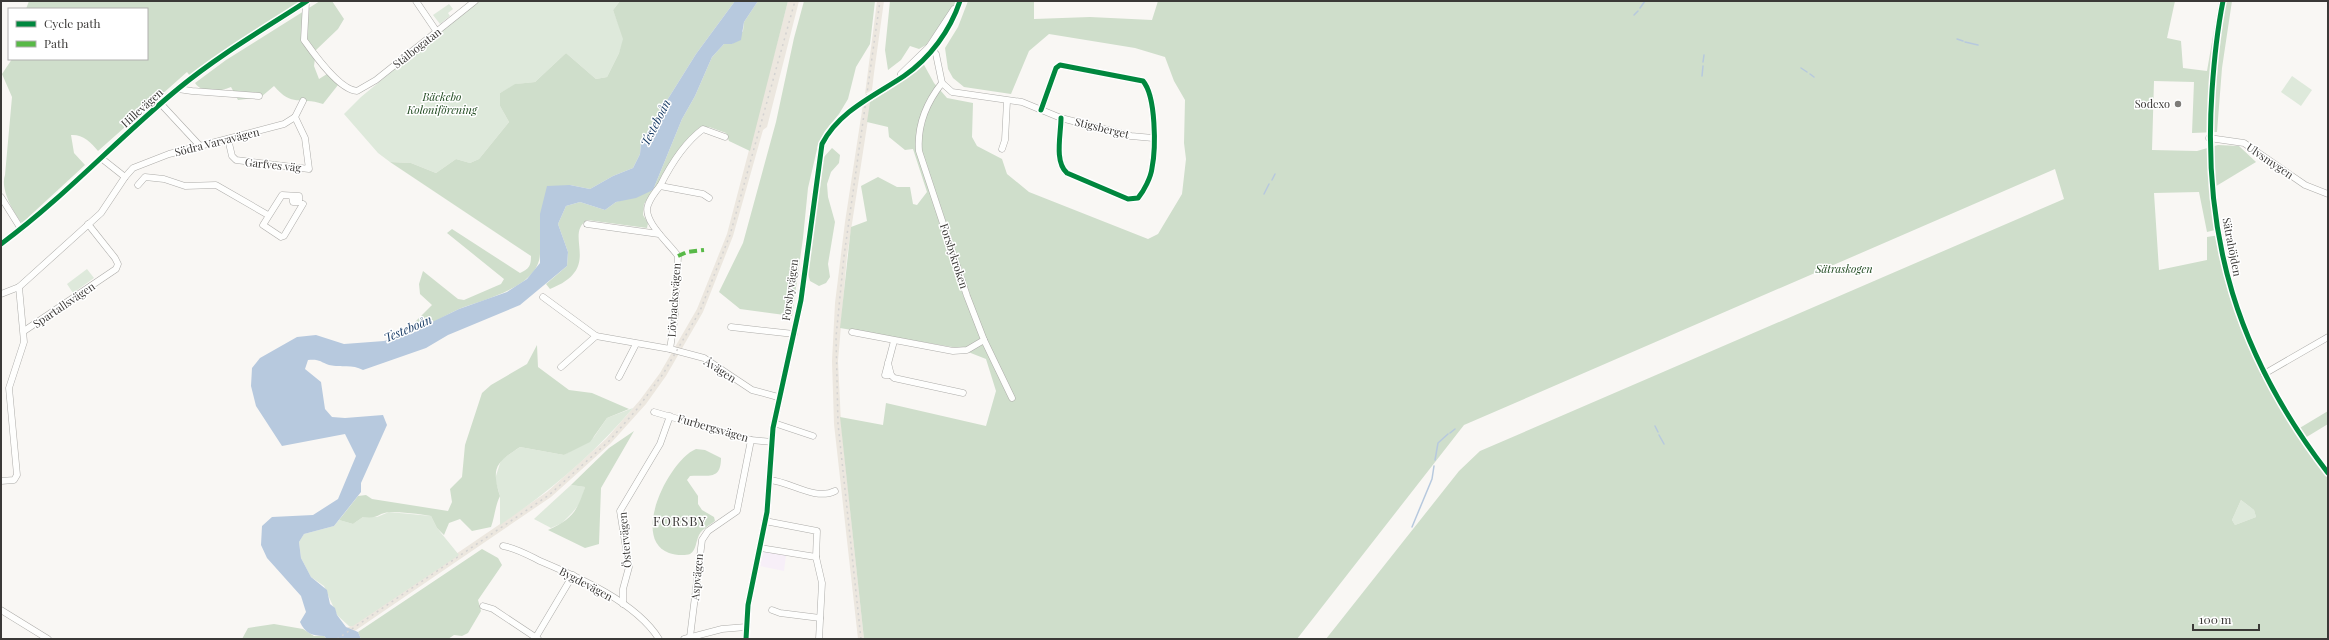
<svg xmlns="http://www.w3.org/2000/svg" width="2329" height="640" font-family="'Playfair Display',serif">
	<style>
		.commercial { fill: #f7eff8 }
		.built { fill: #ece7df }
		.green { fill: #dee9db }
		.forest { fill: #cfdecb; fill-rule: evenodd }
		.water { fill: #b7c9de }
		.lines { fill: none; stroke-linecap: round; stroke-linejoin: round }
		.stream { stroke: #b7c9de; stroke-width: 1.5 }
		.minor-casing { stroke: #adaca9; stroke-width: 7 }
		.minor { stroke: #fefefd; stroke-width: 6 }
		.rail { stroke: #d3d2d1; stroke-width: 1.5; stroke-dasharray: 2 4; stroke-linecap: butt }
		.quiet { stroke: #58b947; stroke-width: 4; stroke-dasharray: 8 4; stroke-linecap: butt }
		.cycleway-casing { stroke: #fff; stroke-width: 8 }
		.cycleway { stroke: #00873e; stroke-width: 5 }
		.poi-dot { fill: #7e7c79; stroke: #fff; stroke-width: 1.5 }
		.labels { text-anchor: middle; stroke-width: 3; stroke-linejoin: round; paint-order: stroke }
		.street-label { font-size: 11px; fill: #3b3937; stroke: #fff }
		.park-label { font-size: 11px; font-style: italic; fill: #1e481e; stroke: #fff }
		.poi-label { font-size: 11px; fill: #3b3937; stroke: #fff; text-anchor: end }
		.water-label { font-size: 12px; font-style: italic; fill: #163a64; stroke: #fff }
		.quarter-label { font-size: 13px; letter-spacing: 1px; fill: #3b3937; stroke: #fff }
	</style>
	<rect width="100%" height="100%" fill="#f9f7f4"/>
	<polygon class="commercial" points="764,550 786,555 784,571 760,566"/>
	<g class="built">
		<polygon points="788,1 799,1 767,127 763,130 733,236 703,312 666,376 646,404 611,443 551,497 343,639 331,639 547,492 606,439 640,400 660,373 697,309 727,234"/>
		<polygon points="877,1 884,1 874,73 872,90 865,94"/>
		<polygon points="871,100 847,256 838,361 841,423 864,639 858,639 834,424 832,361 835,303 845,222 863,104"/>
	</g>
	<g class="green">
		<polygon points="477,1 620,1 613,10 624,39 619,53 607,77 596,79 566,53 535,82 516,84 500,93 500,106 509,122 479,159 470,163 456,159 436,173 411,163 390,162 378,153 344,114 361,97"/>
		<polygon points="449,4 453,9 448,13 450,16 440,24 433,15"/>
		<polygon points="2292,76 2312,90 2301,106 2281,92"/>
		<polygon points="87,269 94,278 73,293 67,284"/>
		<path d="M633,408c-39,46 -83,83 -133,117v-29l-5,-17 6,-19 19,-13 44,8 30,-18 13,-19z"/>
		<polygon points="571,485 585,487 581,502 572,513 562,523 551,528 534,519"/>
		<polygon points="2241,500 2254,510 2256,517 2235,525 2232,520"/>
		<polygon points="389,512 431,516 437,528 459,555 353,626 349,626 337,615 324,586 311,577 301,558 299,542 304,534 334,526 339,520 353,524 363,517 377,517"/>
	</g>
	<g class="forest">
		<path d="M29,1h272l-94,61 -17,14 -3,-4 -89,79c-7,-9 -16,-17 -27,-16l3,18 11,12 -63,58c-9,-11 -22,-34 -17,-48l7,-78 -10,-23 10,-15h135v-50h-121z"/>
		<path d="M320,1h12l12,18 -6,10 -22,21 -2,16 5,13 8,-5 11,11 -15,19c-24,-8 -30,4 -49,-18l-13,11 -23,3 -7,-13c-13,5 -27,8 -36,-4l31,-23z"/>
		<path d="M620,1h115l-39,53 -55,88 -1,12 -7,14 -20,8 -23,13 -20,-4 -30,68c0,34 -56,46 -81,56 -20,9 -37,21 -58,27l31,-31 -12,-11 -1,-10 4,-13 35,28 6,1 37,-16 3,-5 -57,-46 5,-4 68,44c9,-4 11,-7 11,-17l-141,-94 21,1 25,10 20,-14 14,4 9,-4 30,-37 -9,-16v-13l15,-9 20,-2 31,-29 30,26 11,-2 12,-24 4,-14 -10,-29z"/>
		<path d="M758,1h30l-38,150 -21,-10 -3,-8 -17,-6h-9l-7,7 -49,70 -1,11 5,8 -1,5 -60,-8c-24,16 17,48 -37,69l-4,-5 21,-18 1,-14 -10,-28 8,-18 14,-4 25,8 11,-8 37,-12 29,-71 13,-23 17,-39 12,-13h8l11,-13 1,-9z"/>
		<polygon points="804,1 875,1 870,44 856,67 848,99 839,114 825,131 818,145 808,188 803,238 792,316 740,309 719,292 743,243 776,122 794,38"/>
		<polygon points="890,1 957,1 926,45 919,49 910,46 901,60 888,70 885,50"/>
		<path d="M968,1h66v18l56,-2 62,3 6,-19h1017l-8,37 14,3 2,27 24,3 12,-70h13l-10,67 -5,64 -25,1 2,-51 -40,-1 -2,69 45,1 21,-6 21,1 17,16 -43,26 6,41 -12,3 -8,-40 -45,1 5,77 48,-10v-23l13,-2 13,60 33,81 32,53 30,-18v13l-23,14 23,31v170h-1002l133,-168 21,-20 584,-252 -9,-30 -591,256 -167,214h-433l-24,-222 43,8 3,-22 100,23 10,-35 -10,-32 -28,-11 -118,-20 11,-101 16,-6 -6,-35 17,-9 19,10h13l3,17 4,1 10,-13 -14,-43 -8,1 -16,-13 -1,-10 -21,-5 3,-20 24,-15 29,-24 11,20 13,15 26,5 -1,34 5,9 25,13 5,15 22,18 119,47 10,-5 24,-40 4,-35 -2,-16 1,-43 -11,-19 -9,-24 -30,-9 -86,-14 -20,17 -18,43 -47,-7 -11,-9 -5,-9 -3,-21 13,-21zM2241,500l13,10 2,7 -21,8 -3,-5z"/>
		<polygon points="832,148 840,155 839,163 831,172 827,184 828,197 835,222 828,264 830,277 826,283 819,286 810,281 807,271 823,158"/>
		<path d="M537,345l1,22 31,23 23,3 37,16 -22,9 -17,24 -26,13 -44,-8c-24,16 -29,20 -20,49 -5,10 -5,20 -9,31l-19,4 -12,-12 -11,4 -5,12 -7,-7 -6,-12c-11,-2 -30,-4 -41,-4 -13,1 -10,7 -27,5l-10,7 -14,-4 19,-24 8,-1 6,4 76,12 4,-9 -2,-13 12,-12 3,-32 17,-52 9,-8 36,-21z"/>
		<path d="M634,431l-33,57 -2,56 -14,4 -37,-18c24,-11 29,-18 37,-43l-14,-2 38,-37z"/>
		<path d="M696,449l9,1 16,8c0,24 -15,16 -31,18l-3,4 11,16v8l4,6 12,7 1,4c-5,4 -13,8 -16,14 -3,6 -3,16 -9,19 -5,2 -16,1 -21,-1 -39,-14 0,-93 27,-104z"/>
		<polygon points="482,549 498,558 502,565 478,600 481,611 468,633 462,636 454,635 448,639 361,639 358,632"/>
		<polygon points="274,624 303,629 314,636 324,636 327,639 242,639 248,628"/>
	</g>
	<path class="water" d="M735,1h23l-14,21 -3,18 -9,4h-8l-12,13 -17,39 -13,23 -29,71 -17,8 -20,4 -11,8 -25,-8 -14,4 -8,18 10,28 -1,14 -47,39 -72,30 -22,13 -63,22c-11,-6 -21,-2 -34,-5 -9,-3 -9,-6 -21,-5l-3,9 16,13 4,27 7,8 13,1 38,-3 4,10 -26,58v9l-27,34 -30,8 -5,8 2,16 10,19 16,13 3,14 5,4 2,7 9,12 12,5 3,7h-34l-3,-3c-12,0 -19,-3 -24,-14l6,-10 -5,-16 -34,-38 -6,-13 1,-19 10,-9 41,-2 25,-16 18,-43 -11,-22 -63,12 -26,-40 -5,-20 1,-18 8,-10 37,-21 19,-2 28,9 40,-3 34,-10 8,-6 33,-16 48,-17 20,-13 13,-16v-49l7,-28 23,-1 20,4 23,-13 20,-8 7,-14 1,-12 55,-88z"/>
	<g class="lines">
		<g class="stream">
			<polyline points="1640,8 1645,1"/>
			<polyline points="1634,15 1638,11"/>
			<polyline points="1957,39 1963,41"/>
			<polyline points="1965,42 1978,45"/>
			<polyline points="1703,62 1704,55"/>
			<polyline points="1801,68 1807,72"/>
			<polyline points="1810,74 1814,77"/>
			<polyline points="1702,76 1703,66"/>
			<polyline points="1272,180 1275,174"/>
			<polyline points="1264,194 1269,184"/>
			<polyline points="1655,426 1658,432"/>
			<polyline points="1450,433 1455,429"/>
			<polyline points="1659,435 1664,444"/>
			<polyline points="1435,460 1438,443 1448,434"/>
			<polyline points="1412,527 1432,479 1434,466"/>
		</g>
		<defs>
			<g id="minor">
				<polyline points="416,1 437,32"/>
				<path d="M2223,1c-6,30 -9,60 -11,90 -10,147 26,265 116,382"/>
				<path d="M306,2l-2,38c10,14 35,50 53,51l19,-11 99,-79"/>
				<polyline points="929,47 936,54 942,83 952,92 1022,102 1061,118 1131,136 1153,138"/>
				<polyline points="901,74 929,47 954,9"/>
				<polyline points="178,89 192,91 259,96"/>
				<polyline points="161,104 200,146"/>
				<path d="M1041,110l15,-42 4,-3 83,16c13,15 13,67 9,87 -1,9 -8,23 -14,30l-10,1 -61,-26c-13,-11 -6,-39 -6,-55"/>
				<polyline points="2209,138 2244,143 2305,185 2328,194"/>
				<polyline points="228,139 232,156 236,160 309,169 305,138 295,117"/>
				<polyline points="1002,149 1005,140 1007,101"/>
				<polyline points="101,158 125,177"/>
				<polyline points="138,185 145,177 164,179 185,186 216,185 268,215"/>
				<path d="M660,186c10,-20 24,-43 43,-57l22,8"/>
				<polyline points="292,196 293,202 299,202 299,196 282,195 263,225 281,237 284,236 303,204"/>
				<polyline points="1,197 21,229"/>
				<polyline points="587,224 659,234"/>
				<path d="M1,244c64,-47 117,-106 178,-156 40,-33 85,-59 128,-87"/>
				<polyline points="1,294 19,287 101,213 125,177 133,168 169,154 284,124 295,117 303,101"/>
				<polyline points="543,297 596,336 670,349 704,358 752,390 778,397"/>
				<polyline points="731,327 794,334"/>
				<polyline points="24,331 116,269 118,264 115,258 88,224"/>
				<path d="M852,332l101,19 14,-1 17,-10 -17,-44 -48,-145c-2,-25 8,-49 23,-68"/>
				<polyline points="984,340 1012,398"/>
				<path d="M670,349l5,-33 3,-60c-8,-12 -36,-35 -30,-51 2,-6 7,-13 12,-19l43,8 6,4"/>
				<polyline points="888,363 891,375 885,375 894,341"/>
				<polyline points="561,367 596,336"/>
				<polyline points="2264,374 2328,337"/>
				<polyline points="891,375 894,378 963,393"/>
				<polyline points="619,377 636,344"/>
				<polyline points="654,412 751,440 772,442"/>
				<polyline points="774,423 813,436"/>
				<path d="M770,480c21,2 45,21 65,11"/>
				<polyline points="1,481 14,480 17,475 9,388 24,342 19,287"/>
				<polyline points="765,521 817,531 816,557 822,583 819,639"/>
				<path d="M503,546c13,2 25,9 37,15 38,16 96,41 119,78"/>
				<polyline points="760,548 816,557"/>
				<polyline points="623,604 623,589 629,567 620,511 660,444 670,416"/>
				<polyline points="483,606 493,609 538,639"/>
				<polyline points="1,610 48,639"/>
				<polyline points="772,610 780,613 820,618"/>
				<polyline points="536,637 573,575"/>
				<polyline points="690,637 702,540 708,531 737,511 751,440"/>
				<polyline points="684,639 722,629 746,627"/>
				<path d="M746,639l2,-34 19,-93 6,-84 28,-128 21,-156c17,-33 52,-48 82,-68 26,-18 46,-45 56,-75"/>
			</g>
		</defs>
		<use href="#minor" class="minor-casing"/>
		<use href="#minor" class="minor"/>
		<g class="rail">
			<polyline points="337,639 549,495 609,441 637,409 663,374 700,311 730,235 795,1"/>
			<polyline points="861,639 838,424 836,337 844,256 880,1"/>
		</g>
		<polyline class="quiet" points="678,256 687,252 704,250"/>
		<defs>
			<g id="cycleway">
				<path d="M2223,1c-6,30 -9,60 -11,90 -10,147 26,265 116,382"/>
				<path d="M1041,110l15,-42 4,-3 83,16c13,15 13,67 9,87 -1,9 -8,23 -14,30l-10,1 -61,-26c-13,-11 -6,-39 -6,-55"/>
				<path d="M1,244c64,-47 117,-106 178,-156 40,-33 85,-59 128,-87"/>
				<path d="M746,639l2,-34 19,-93 6,-84 28,-128 21,-156c17,-33 52,-48 82,-68 26,-18 46,-45 56,-75"/>
			</g>
		</defs>
		<use href="#cycleway" class="cycleway-casing"/>
		<use href="#cycleway" class="cycleway"/>
	</g>
	<circle class="poi-dot" cx="2178" cy="104" r="4"/>
	<g class="labels">
		<g class="street-label">
			<text transform="translate(417 48) rotate(-38)" y="4">Stålbogatan</text>
			<text transform="translate(142 108) rotate(-42)" y="4">Hillevägen</text>
			<text transform="translate(1102 128) rotate(14)" y="4">Stigsberget</text>
			<text transform="translate(217 142) rotate(-14)" y="4">Södra Varvavägen</text>
			<text transform="translate(2270 161) rotate(34)" y="4">Ulvsmygen</text>
			<text transform="translate(273 165) rotate(6)" y="4">Garfves väg</text>
			<text transform="translate(2232 247) rotate(79)" y="4">Sätrahöjden</text>
			<text transform="translate(954 256) rotate(72)" y="4">Forsbykroken</text>
			<text transform="translate(790 290) rotate(-82)" y="4">Forsbyvägen</text>
			<text transform="translate(674 300) rotate(-86)" y="4">Lövbacksvägen</text>
			<text transform="translate(64 305) rotate(-34)" y="4">Spartallsvägen</text>
			<text transform="translate(720 370) rotate(33)" y="4">Åvägen</text>
			<text transform="translate(713 428) rotate(16)" y="4">Furbergsvägen</text>
			<text transform="translate(625 540) rotate(-95)" y="4">Östervägen</text>
			<text transform="translate(697 577) rotate(-85)" y="4">Aspvägen</text>
			<text transform="translate(586 584) rotate(28)" y="4">Bygdevägen</text>
		</g>
		<g class="park-label">
			<text x="442" y="101">Bäckebo<tspan x="442" dy="13">Koloniförening</tspan></text>
			<text x="1844" y="273">Sätraskogen</text>
		</g>
		<g class="poi-label">
			<text x="2170" y="108">Sodexo</text>
		</g>
		<g class="water-label">
			<text transform="translate(656 123) rotate(-63)" y="4">Testeboån</text>
			<text transform="translate(408 329) rotate(-23)" y="4">Testeboån</text>
		</g>
		<g class="quarter-label">
			<text x="680" y="526">FORSBY</text>
		</g>
	</g>
	<rect width="2329" height="640" fill="none" stroke="#3b3937" stroke-width="4"/>
	<rect x="8" y="8" width="140" height="52" fill="#ffffff" stroke="#b1b0af"/>
	<rect x="16" y="21" width="20" height="6" fill="#00873e" stroke="#b1b0af"/>
	<text x="44" y="28" font-size="12" fill="#3b3937">Cycle path</text>
	<rect x="16" y="41" width="20" height="6" fill="#58b947" stroke="#b1b0af"/>
	<text x="44" y="48" font-size="12" fill="#3b3937">Path</text>
	<path d="M2193 624v6h66v-6" fill="none" stroke="#3b3937" stroke-width="2"/>
	<text x="2199" y="624" font-size="12" fill="#3b3937" stroke="#ffffff" stroke-width="3" paint-order="stroke">100 m</text>
</svg>
